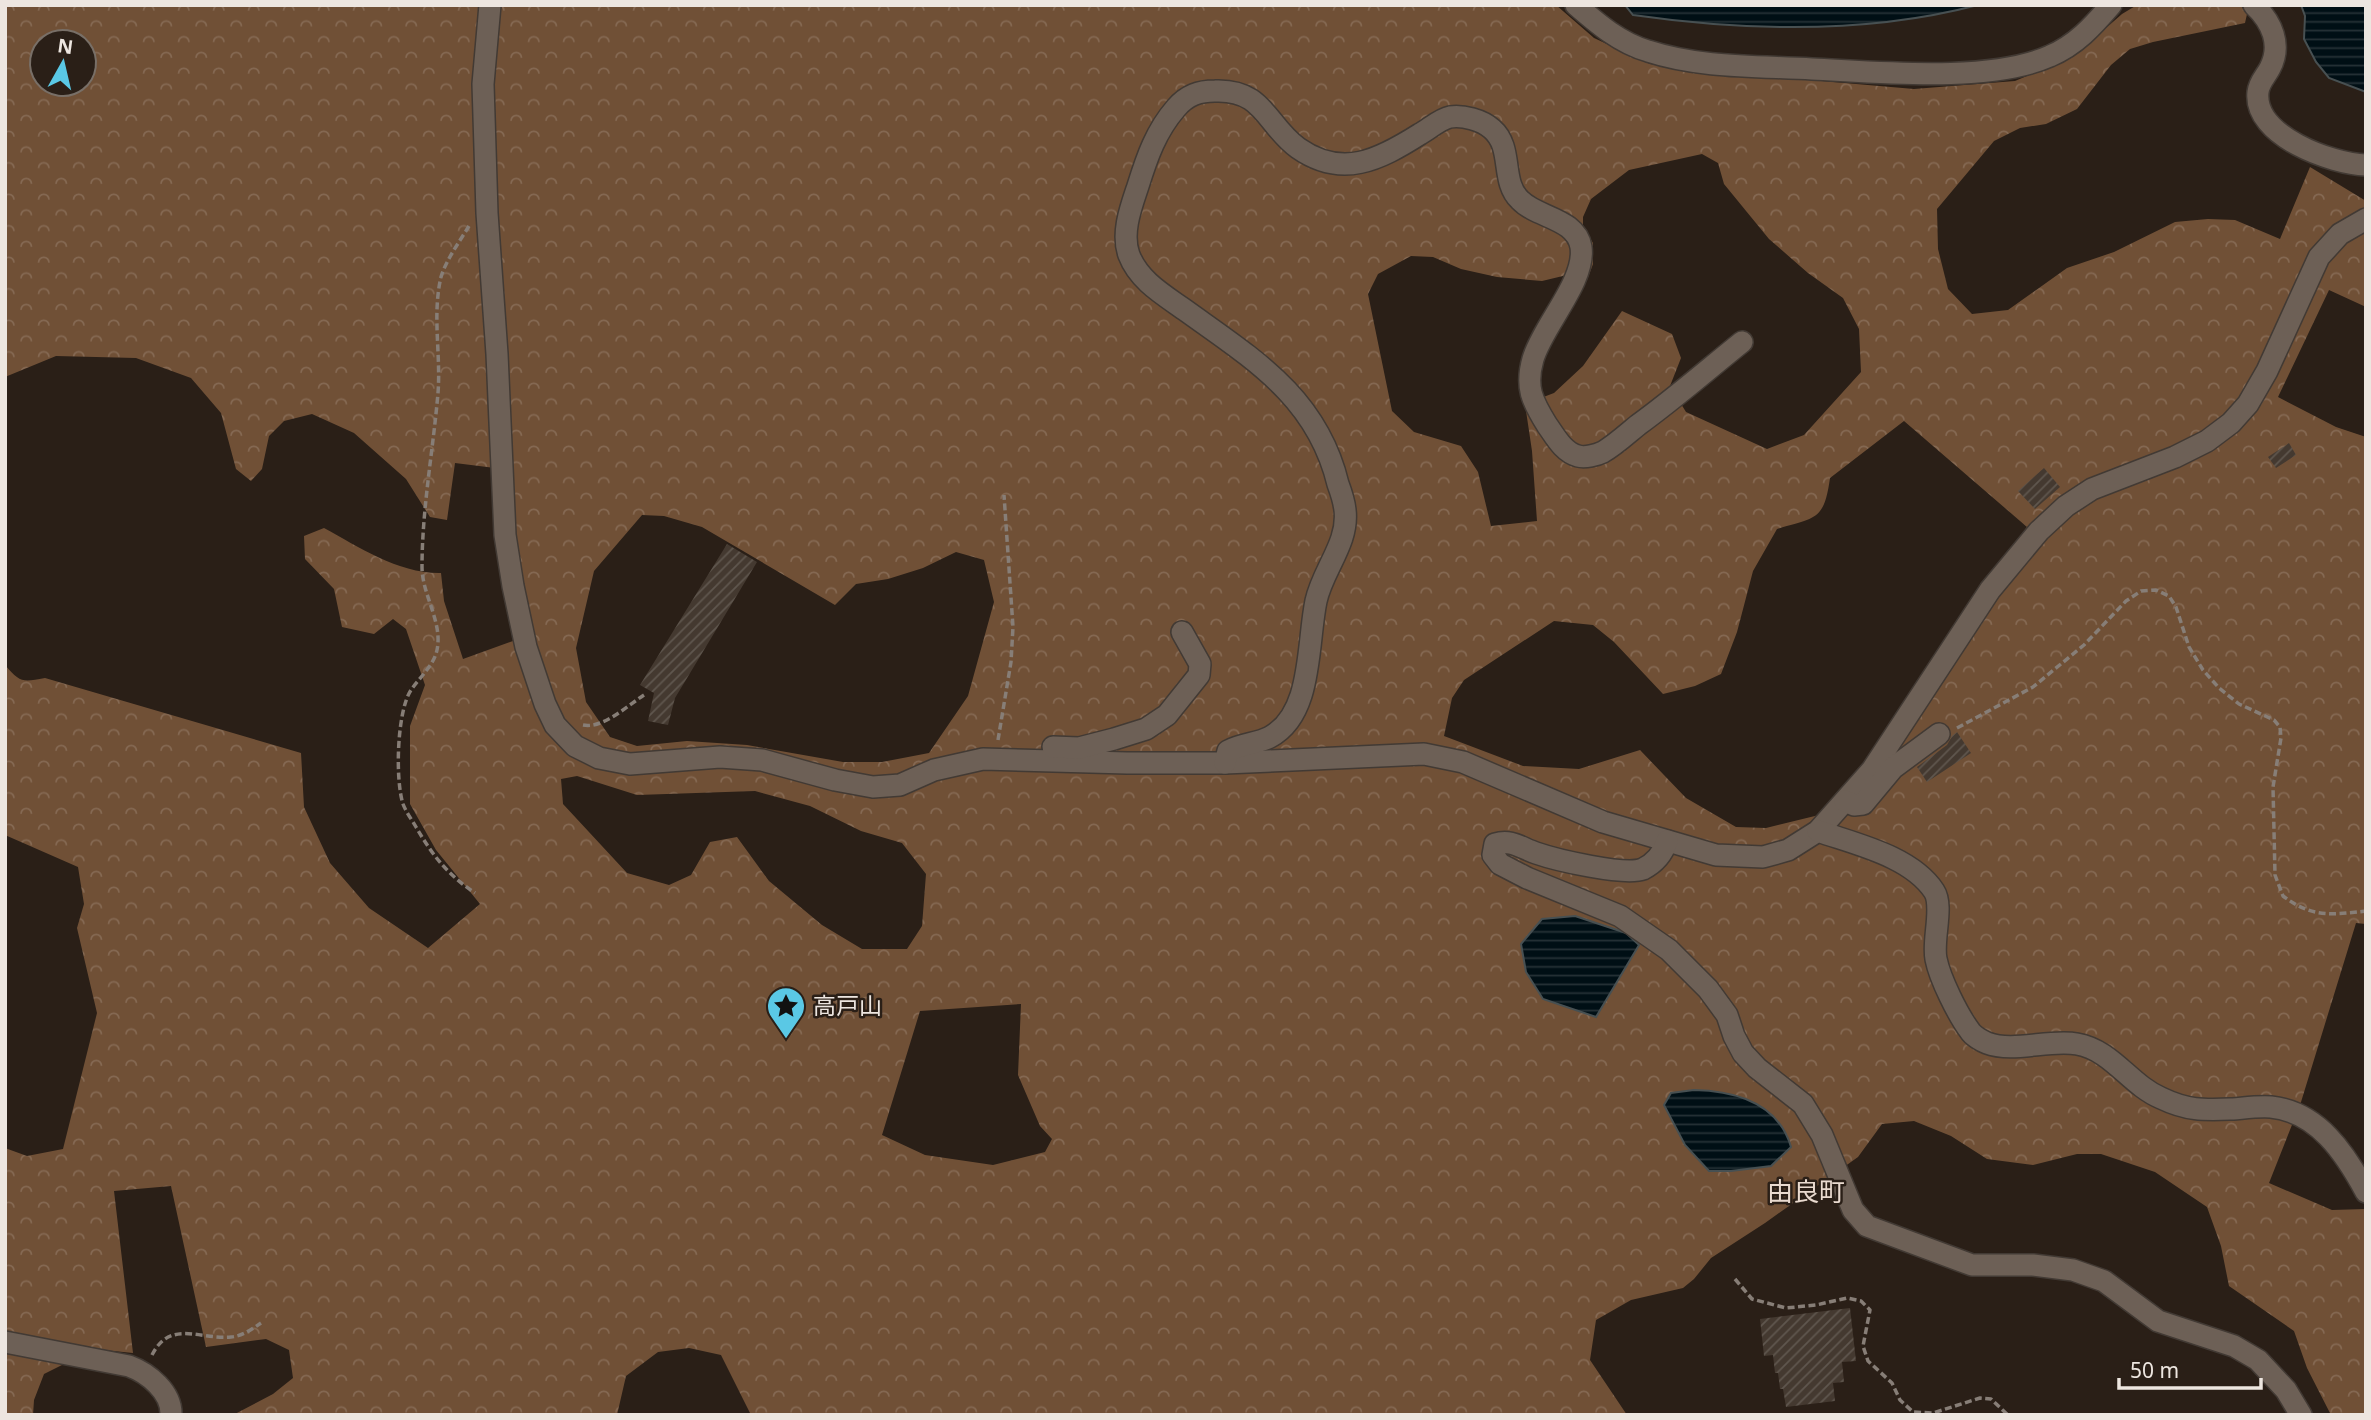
<svg xmlns="http://www.w3.org/2000/svg" width="2371" height="1420" font-family="'Noto Sans','Noto Sans JP',sans-serif">
	<style>
		.forest { fill: url(#forest-crowns); fill-rule: evenodd }
		.water { fill: url(#water-rules); stroke: #475052; stroke-width: 2 }
		.building { fill: url(#building-hatch) }
		.lines { fill: none; stroke-linecap: round; stroke-linejoin: round }
		.street-casing { stroke: #423a34; stroke-width: 24 }
		.path { stroke: #877e77; stroke-width: 3.5; stroke-dasharray: 7 3.5; stroke-linecap: butt }
		.street { stroke: #6d6056; stroke-width: 21 }
		.labels { text-anchor: middle; stroke-width: 5; stroke-linejoin: round; paint-order: stroke }
		.poi-label { font-size: 23px; fill: #ede6e0; stroke: #2a1f17; text-anchor: start }
		.quarter-label { font-size: 26px; fill: #e9dacf; stroke: #2a1f17 }
	</style>
	<defs>
		<pattern id="forest-crowns" width="20" height="18" patternUnits="userSpaceOnUse" patternTransform="scale(1.75)"><rect width="20" height="18" fill="#705036"/><path d="M2 6a3 3 0 1 1 6 0M12 15a3 3 0 1 1 6 0" fill="none" stroke="#856953"/></pattern>
		<pattern id="water-rules" width="6" height="5" patternUnits="userSpaceOnUse" patternTransform="scale(1.75)"><rect width="6" height="5" fill="#000f15"/><path d="M0 2.5h6" fill="none" stroke="#263237"/></pattern>
		<pattern id="building-hatch" width="6" height="6" patternUnits="userSpaceOnUse" patternTransform="scale(1.75)"><rect width="6" height="6" fill="#443930"/><path d="M-1 1l2-2M0 6l6-6M5 7l2-2" fill="none" stroke="#5f564e"/></pattern>
	</defs>
	<rect width="100%" height="100%" fill="#2a1f17"/>
	<path class="forest" d="M5,5h1551l38,33 56,26 91,10 173,15 101,-8 59,-25 48,-42 15,-9 104,1 6,8 -2,9 -92,19 -23,7 -19,16 -34,44 -31,15 -26,4 -26,13 -57,68 1,40 10,40 24,25 36,-4 59,-42 47,-16 61,-30 33,-3 27,1 45,19 30,-72 56,34v106l-37,-17 -51,107 58,30 30,10v487l-10,-1 -55,179 -32,81 63,27 34,-1v206h-35l-24,-47 -13,-37 -65,-45 -8,-40 -14,-39 -52,-35 -54,-18h-24l-44,11 -46,-6 -36,-23 -37,-15 -32,3 -24,33 -93,66 -54,35 -17,21 -11,9 -52,12 -35,20 -6,40 37,55h-876l-30,-60 -32,-7 -31,4 -32,24 -9,39h-384l40,-21 20,-16 -4,-28 -23,-11 -60,8 -35,-161 -57,5 19,162 -39,-4 -50,25 -10,26 -1,15h-28v-267l22,8 36,-7 34,-136 -20,-85 7,-24 -6,-37 -73,-32v-170c15,18 18,17 40,13l256,75 3,54 26,56 39,45 59,40 52,-44 -44,-54 -26,-46v-78l15,-41 -19,-56 -13,-10 -19,15 -32,-7 -8,-38 -29,-30 -1,-23 20,-8c35,19 75,46 117,45l3,28 19,58 50,-18 -15,-89 -3,-84 -40,-5 -8,57 -17,-3 -24,-38 -52,-46 -42,-19 -28,7 -15,15 -7,33 -11,12 -15,-12 -15,-56 -30,-35 -55,-20 -80,-2 -51,21zM42,42h42v42h-42zM1702,154l16,9 6,21 45,55 39,34 35,25 16,31 2,43 -57,63 -37,14 -81,-37 -16,-26 11,-28 -9,-24 -50,-23 -39,55 -29,27 -29,11 7,47 5,70 -46,5 -13,-54 -17,-26 -47,-14 -22,-21 -24,-117 10,-20 33,-18 22,1 28,12 36,8 45,4 25,-6 20,5 6,-16v-21l-10,-16v-10l8,-18 38,-29zM1904,421l123,106 -160,233 -48,55 -53,13 -30,-1 -50,-29 -46,-48 -61,19 -56,-3 -79,-30 8,-38 12,-18 90,-59 39,4 21,17 49,52 32,-8 26,-12 16,-42 16,-61 24,-42c39,-12 47,-8 53,-51zM642,515l22,1 38,11 133,78 21,-21 32,-5 35,-11 33,-16 28,8 10,42 -26,94 -39,57 -47,9h-39l-96,-17 -60,-4 -50,5 -27,-9 -24,-35 -10,-54 18,-77zM577,776l60,19 118,-4 55,15 51,25 41,12 24,31 -4,52 -15,23h-45l-40,-24 -53,-44 -32,-44 -27,5 -19,33 -22,10 -42,-12 -64,-69 -2,-25zM1021,1004l-3,71 22,51 12,13 -7,13 -52,13 -68,-10 -43,-20 38,-124z"/>
	<g class="water">
		<path d="M1625,5h353c-110,29 -233,26 -345,10z"/>
		<polygon points="2301,5 2366,5 2366,92 2329,78 2316,62 2304,39 2305,16"/>
		<polygon points="1575,916 1626,933 1639,945 1596,1017 1543,999 1526,972 1521,944 1542,919"/>
		<path d="M1694,1090c43,1 84,13 97,57l-20,19 -40,5h-22l-24,-26 -21,-40 7,-12z"/>
	</g>
	<g class="building">
		<polygon points="2289,443 2296,455 2276,468 2268,457"/>
		<polygon points="2044,468 2060,487 2035,509 2018,491"/>
		<polygon points="727,544 757,562 675,698 668,725 648,721 654,693 640,685"/>
		<polygon points="1957,732 1971,753 1927,782 1917,767 1947,745 1952,736"/>
		<polygon points="1850,1308 1856,1361 1842,1362 1844,1382 1833,1383 1835,1401 1786,1407 1783,1389 1780,1389 1778,1373 1775,1373 1773,1355 1764,1356 1760,1319"/>
	</g>
	<g class="lines">
		<defs>
			<g id="street">
				<polyline points="490,5 483,84 487,213 497,354 505,535 513,586 526,647 545,704 555,725 575,746 599,758 630,764 720,757 762,760 835,780 873,787 900,785 934,770 983,759 1127,763 1225,763 1424,754 1463,762 1603,822 1716,855 1763,857 1788,850 1818,831 1872,770 1990,590 2039,531 2066,506 2092,489 2175,457 2207,441 2231,423 2248,404 2267,371 2319,257 2340,234 2366,219"/>
				<path d="M1576,5c22,19 44,38 72,46 52,17 109,15 164,18 66,3 178,14 238,-13 26,-11 43,-30 61,-51"/>
				<path d="M2254,5c18,17 28,40 16,63 -4,8 -11,14 -12,24 -5,44 74,72 108,73"/>
				<polyline points="1053,747 1079,748 1114,739 1146,729 1167,715 1199,675 1200,664 1182,632"/>
				<path d="M1225,763l3,-12c15,-8 29,-7 42,-14 43,-23 37,-93 46,-136 7,-32 33,-58 29,-91 -1,-9 -4,-18 -7,-26 -21,-87 -85,-125 -153,-174 -21,-15 -46,-29 -56,-55 -8,-22 2,-48 9,-69 9,-29 18,-55 38,-78 11,-13 23,-17 39,-17 49,-2 51,34 83,57 44,31 81,12 122,-14 9,-5 20,-15 30,-17 13,-2 32,3 42,12 22,19 8,52 28,71 17,18 56,18 61,47 5,34 -38,78 -48,112 -8,28 -1,42 14,66 8,11 16,27 31,31 7,2 19,-1 25,-4 12,-7 24,-18 35,-27 36,-26 69,-55 104,-83"/>
				<polyline points="1845,801 1854,805 1863,804 1893,768 1939,734"/>
				<path d="M1818,831c37,13 93,25 116,60 10,15 -2,49 2,68 4,20 22,56 34,72 3,5 12,10 17,12 26,10 62,-4 90,1 35,6 53,41 84,54 27,13 43,12 72,11 12,-1 26,-3 38,-2 47,5 74,46 95,85"/>
				<path d="M1667,841c-4,12 -12,22 -24,28 -18,7 -87,-9 -107,-16 -15,-5 -24,-14 -41,-9l-2,11 7,9 27,14 93,38 49,34 39,39 19,26 7,21 9,17 14,15 46,36 19,31 31,75 14,16 105,39h61l40,5 31,11 54,40 76,25 24,14 28,30 15,25"/>
				<path d="M5,1342l124,24c19,7 43,26 42,49"/>
			</g>
		</defs>
		<use href="#street" class="street-casing"/>
		<g class="path">
			<path d="M469,226c-9,15 -23,34 -28,51 -9,38 0,78 -3,116 -5,58 -16,116 -16,174 0,28 21,55 15,83 -3,15 -17,27 -26,40 -14,21 -16,89 -8,114 3,8 9,16 13,23 17,29 31,47 59,66"/>
			<path d="M583,725c20,4 44,-19 61,-30"/>
			<path d="M1957,728l76,-41 51,-42 42,-44 15,-10 15,-1 13,6 7,11 13,40 14,23 16,18 20,16 35,16 6,7 1,11 -8,49 2,88 8,21c29,22 48,19 83,15"/>
			<polyline points="998,740 1011,662 1013,627 1004,495"/>
			<polyline points="1735,1279 1752,1299 1786,1308 1816,1305 1847,1298 1861,1301 1870,1310 1863,1346 1868,1361 1892,1383 1900,1400 1913,1412 1933,1413 1980,1398 1991,1399 2008,1415"/>
			<path d="M152,1355c18,-36 48,-15 79,-18 12,-1 21,-8 30,-14"/>
		</g>
		<use href="#street" class="street"/>
	</g>
	<defs>
		<symbol id="sight-pin" viewBox="-11 -11 22 30"><path d="M0 17L-7.5 6A9.5 9.5 0 1 1 7.5 6Z" fill="#5ac8e5" stroke="#2a1f17"/><path d="M0-6L1.8-2.2L6-1.7L2.9 1.2L3.7 5.4L0 3.3L-3.7 5.4L-2.9 1.2L-6-1.7L-1.8-2.2Z" fill="#111"/></symbol>
	</defs>
	<g fill-rule="evenodd">
		<use href="#sight-pin" x="764" y="984" width="44" height="60"/>
	</g>
	<g class="labels">
		<g class="poi-label">
			<text x="813" y="1014">高戸山</text>
		</g>
		<g class="quarter-label">
			<text x="1806" y="1201">由良町</text>
		</g>
	</g>
	<rect width="2371" height="1420" fill="none" stroke="#ede6e0" stroke-width="14"/>
	<g transform="translate(63 63) rotate(8)"><circle r="33" fill="#2a1f17" stroke="#786f67" stroke-width="2"/>
	<path d="M0-5L12 26L0 18L-12 26Z" fill="#5ac8e5"/>
	<text y="-10" font-size="19" font-weight="bold" text-anchor="middle" fill="#ede6e0">N</text>
	</g>
	<path d="M2119 1378v10h142v-10" fill="none" stroke="#ede6e0" stroke-width="3.5"/>
	<text x="2130" y="1378" font-size="21" fill="#ede6e0" stroke="#2a1f17" stroke-width="5" paint-order="stroke">50 m</text>
</svg>
